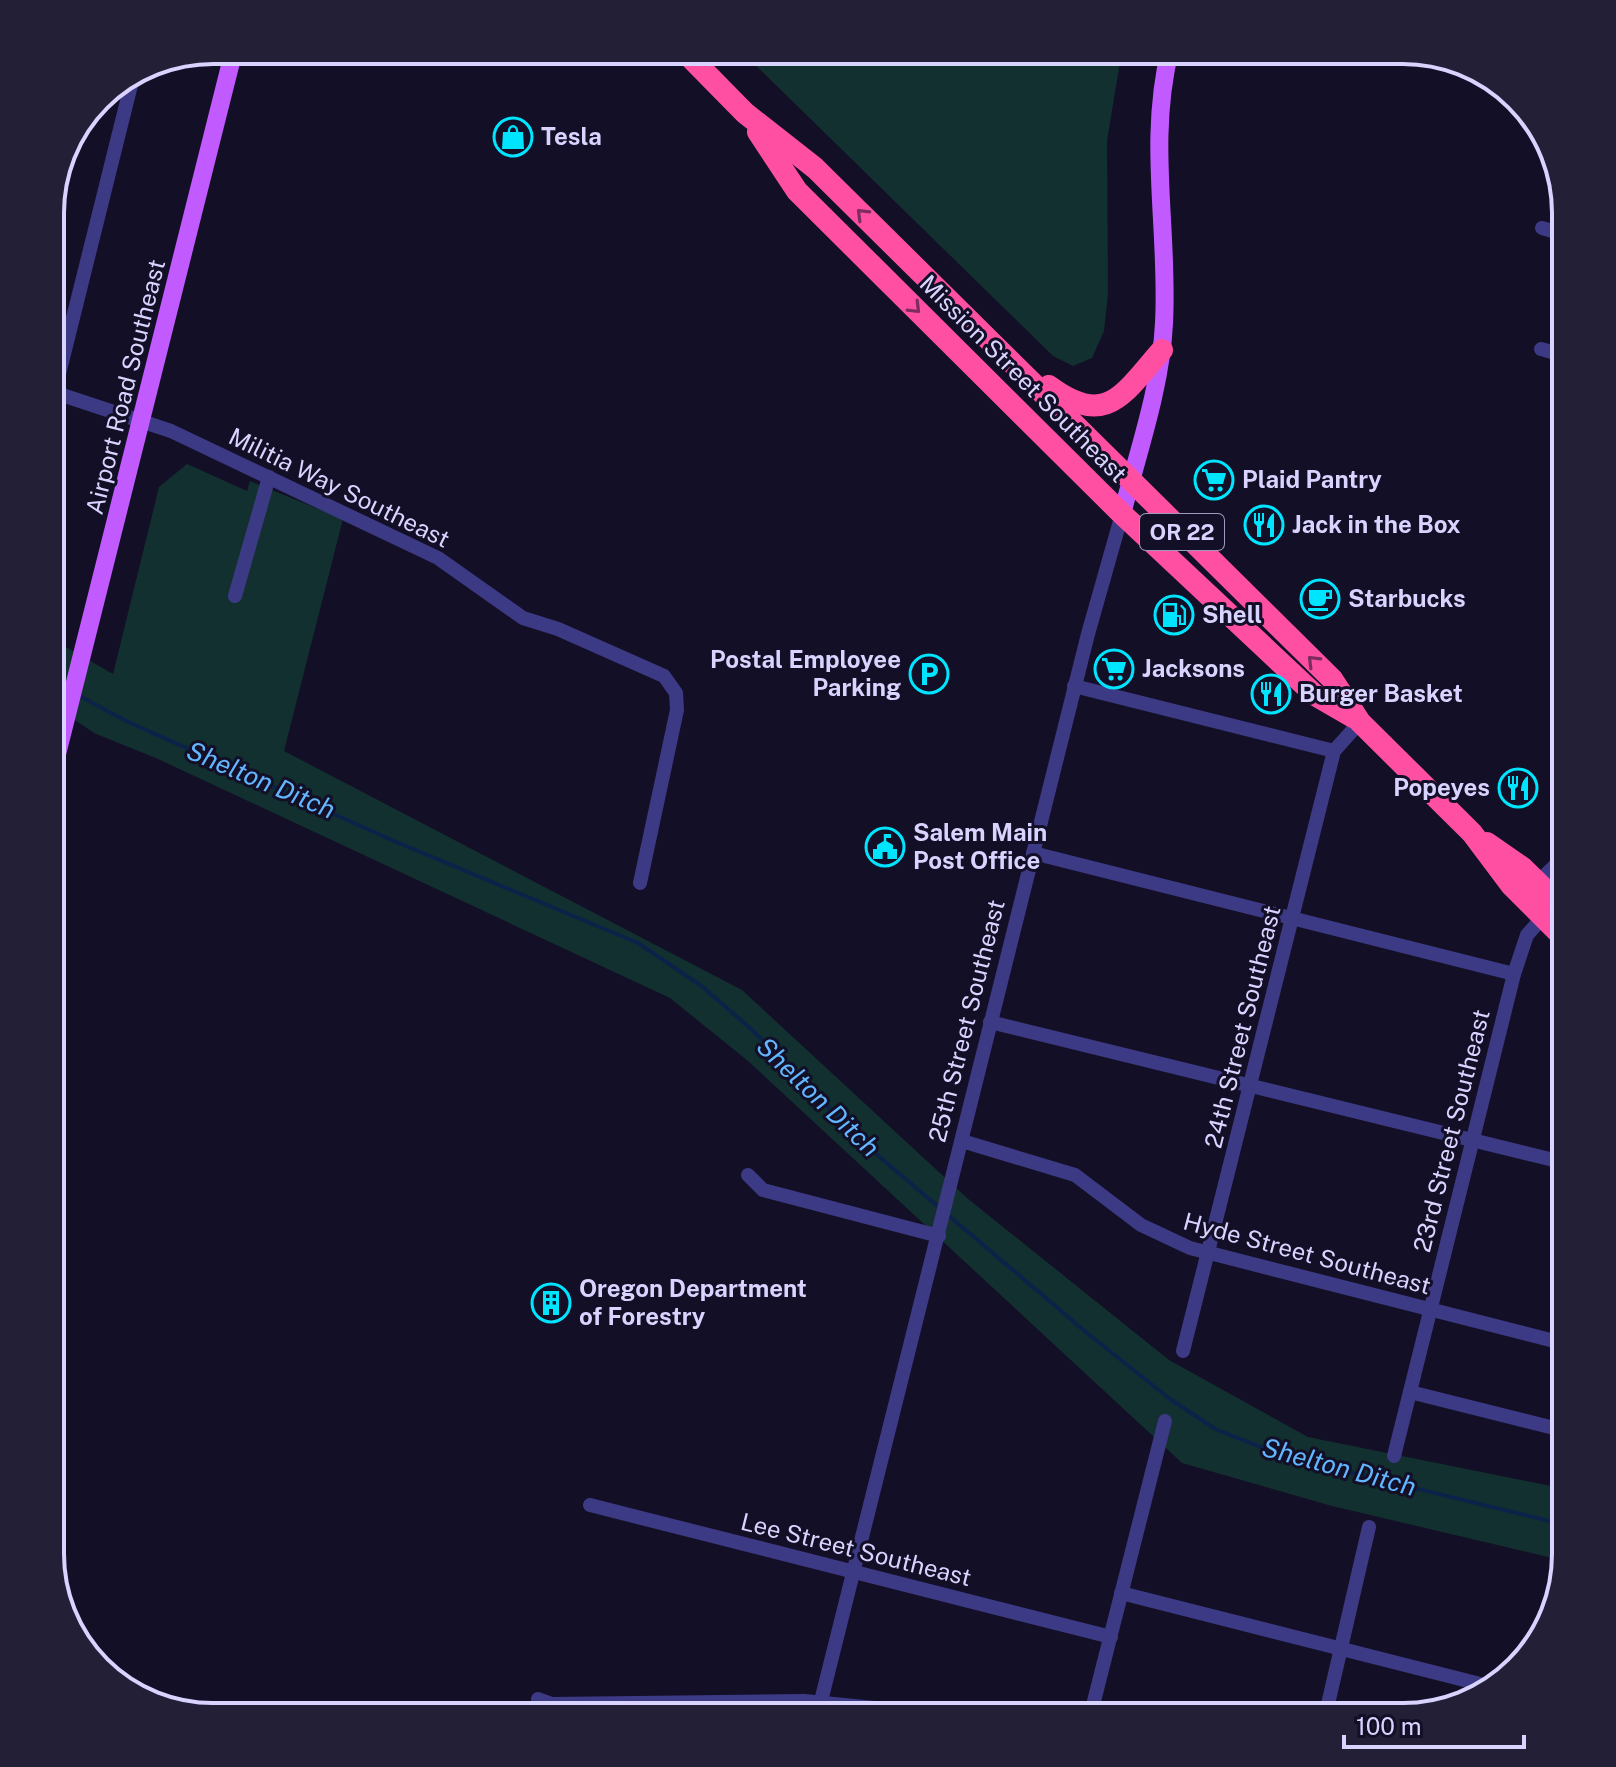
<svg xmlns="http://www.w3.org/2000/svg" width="1616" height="1767" font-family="'Public Sans',sans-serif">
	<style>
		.green { fill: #12302f }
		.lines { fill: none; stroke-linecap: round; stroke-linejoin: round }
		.stream { stroke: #0c2248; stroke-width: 4 }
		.minor { stroke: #3d3a85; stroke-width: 14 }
		.major { stroke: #c25bff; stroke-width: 18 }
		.highway { stroke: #ff4fa3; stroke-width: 22 }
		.oneway { stroke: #7d2c5e }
		.labels { text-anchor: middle; stroke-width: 6; stroke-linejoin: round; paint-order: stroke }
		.shield { fill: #130f26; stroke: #9e99be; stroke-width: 2 }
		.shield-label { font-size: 22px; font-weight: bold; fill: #d9d4ff }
		.poi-label { font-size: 24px; font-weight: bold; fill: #d9d4ff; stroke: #130f26; text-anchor: start }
		.street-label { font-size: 24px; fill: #d9d4ff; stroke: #130f26 }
		.water-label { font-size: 26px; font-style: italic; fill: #62b6ff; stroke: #130f26 }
		.rim { fill: none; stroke: #d9d4ff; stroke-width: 4 }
	</style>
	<rect width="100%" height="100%" fill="#130f26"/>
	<g class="green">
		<polygon points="740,50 1122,50 1107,141 1108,294 1104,331 1092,358 1073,366 1053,356"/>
		<polygon points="187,464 247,491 250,481 343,519 284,751 742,990 967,1198 1169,1360 1308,1437 1566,1489 1565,1561 1332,1506 1182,1463 748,1061 670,998 158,759 94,733 50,703 50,638 113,674 159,487"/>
	</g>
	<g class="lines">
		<g class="stream">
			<polyline points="50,679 69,690"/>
			<polyline points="76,694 124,720 394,841 638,943 703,987 752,1030 869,1148 941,1209"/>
			<polyline points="948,1215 1087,1333 1170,1399 1215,1429 1286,1457 1566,1525"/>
		</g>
		<g class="minor">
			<polyline points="1542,228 1566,235"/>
			<polyline points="1541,349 1566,356"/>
			<polyline points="50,391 171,431 438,558 523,618 558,629 664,676 676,693 677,710 640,883"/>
			<polyline points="54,394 134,73"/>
			<polyline points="235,596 269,477"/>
			<polyline points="1074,686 1334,751"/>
			<polyline points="1033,853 1514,974"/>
			<polyline points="1538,882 1566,855"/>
			<polyline points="1547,891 1566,872"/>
			<polyline points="990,1022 1566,1163"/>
			<polyline points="962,1141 1075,1175 1141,1225 1190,1248 1566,1344"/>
			<polyline points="748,1175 763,1190 939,1236"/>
			<polyline points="1183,1351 1334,751 1360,722"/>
			<polyline points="1410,1392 1566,1431"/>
			<polyline points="1394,1456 1514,974 1527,935 1543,917"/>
			<polyline points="590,1505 1111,1637"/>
			<polyline points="1121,1593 1492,1687"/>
			<polyline points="538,1699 552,1704 804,1701 965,1717"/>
			<polyline points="817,1717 1088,634 1122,514"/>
			<polyline points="1090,1717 1165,1421"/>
			<polyline points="1325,1717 1369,1527"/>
		</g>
		<g class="major">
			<path d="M1122,514c16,-62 39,-127 42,-191 5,-92 -17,-181 6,-273"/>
			<polyline points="50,782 234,50"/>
		</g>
		<g class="highway">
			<polyline points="683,50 745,113 815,168 1332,679 1360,722 1472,833 1511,885 1566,940"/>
			<polyline points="758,132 797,191 1122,514 1315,695 1353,717"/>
			<path d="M1049,386c58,43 74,8 113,-36"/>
			<polyline points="1487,843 1523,868 1566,910"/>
		</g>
	</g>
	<defs><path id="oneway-chevron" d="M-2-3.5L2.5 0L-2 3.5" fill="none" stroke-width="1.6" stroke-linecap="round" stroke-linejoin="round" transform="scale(2)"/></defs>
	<g class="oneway">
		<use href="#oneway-chevron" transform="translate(862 214) rotate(-135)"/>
		<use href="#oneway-chevron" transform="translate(915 308) rotate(45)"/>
		<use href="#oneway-chevron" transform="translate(1313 661) rotate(-135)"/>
	</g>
	<defs>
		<symbol id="shop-ring" viewBox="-11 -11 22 22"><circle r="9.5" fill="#130f26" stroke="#00e5ff" stroke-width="1.5"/><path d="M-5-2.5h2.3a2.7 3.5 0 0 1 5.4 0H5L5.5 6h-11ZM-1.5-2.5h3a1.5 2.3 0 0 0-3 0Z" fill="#00e5ff"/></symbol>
		<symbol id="supermarket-ring" viewBox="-11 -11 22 22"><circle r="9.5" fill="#130f26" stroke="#00e5ff" stroke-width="1.5"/><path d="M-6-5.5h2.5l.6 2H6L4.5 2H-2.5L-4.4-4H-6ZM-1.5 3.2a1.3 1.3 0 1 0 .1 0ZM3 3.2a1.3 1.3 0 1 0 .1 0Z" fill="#00e5ff"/></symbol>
		<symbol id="restaurant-ring" viewBox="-11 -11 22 22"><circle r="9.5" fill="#130f26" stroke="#00e5ff" stroke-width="1.5"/><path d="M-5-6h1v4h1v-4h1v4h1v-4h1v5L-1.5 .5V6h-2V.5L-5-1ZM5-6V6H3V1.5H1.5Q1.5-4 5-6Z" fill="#00e5ff"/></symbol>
		<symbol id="cafe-ring" viewBox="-11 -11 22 22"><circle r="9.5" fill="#130f26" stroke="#00e5ff" stroke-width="1.5"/><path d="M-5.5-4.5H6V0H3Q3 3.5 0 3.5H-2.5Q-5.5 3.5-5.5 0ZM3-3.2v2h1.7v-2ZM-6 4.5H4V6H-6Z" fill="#00e5ff"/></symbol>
		<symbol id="fuel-ring" viewBox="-11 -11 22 22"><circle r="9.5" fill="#130f26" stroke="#00e5ff" stroke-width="1.5"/><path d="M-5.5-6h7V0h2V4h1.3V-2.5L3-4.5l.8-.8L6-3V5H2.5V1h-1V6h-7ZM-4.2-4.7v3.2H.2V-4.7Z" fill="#00e5ff"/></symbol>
		<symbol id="parking-ring" viewBox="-11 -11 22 22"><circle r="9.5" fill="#130f26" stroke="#00e5ff" stroke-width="1.5"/><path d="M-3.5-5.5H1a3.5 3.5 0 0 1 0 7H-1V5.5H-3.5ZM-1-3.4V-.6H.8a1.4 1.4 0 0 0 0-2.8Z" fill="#00e5ff"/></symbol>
		<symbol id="civic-ring" viewBox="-11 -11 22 22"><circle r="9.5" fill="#130f26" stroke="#00e5ff" stroke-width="1.5"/><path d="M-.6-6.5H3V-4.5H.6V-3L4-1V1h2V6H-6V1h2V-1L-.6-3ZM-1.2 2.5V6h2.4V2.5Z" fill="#00e5ff"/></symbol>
		<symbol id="building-ring" viewBox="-11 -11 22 22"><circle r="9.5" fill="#130f26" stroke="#00e5ff" stroke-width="1.5"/><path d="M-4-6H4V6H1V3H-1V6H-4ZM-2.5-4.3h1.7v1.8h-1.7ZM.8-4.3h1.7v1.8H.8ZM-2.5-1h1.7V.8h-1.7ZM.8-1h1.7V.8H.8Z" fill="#00e5ff"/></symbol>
	</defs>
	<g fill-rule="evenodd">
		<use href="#shop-ring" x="491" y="115" width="44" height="44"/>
		<use href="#supermarket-ring" x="1192" y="458" width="44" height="44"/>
		<use href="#restaurant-ring" x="1242" y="503" width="44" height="44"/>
		<use href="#cafe-ring" x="1298" y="577" width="44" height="44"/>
		<use href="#fuel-ring" x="1152" y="593" width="44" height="44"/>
		<use href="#supermarket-ring" x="1092" y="647" width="44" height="44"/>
		<use href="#parking-ring" x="907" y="652" width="44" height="44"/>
		<use href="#restaurant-ring" x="1249" y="672" width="44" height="44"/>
		<use href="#restaurant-ring" x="1496" y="766" width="44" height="44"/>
		<use href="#civic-ring" x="863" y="825" width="44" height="44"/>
		<use href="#building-ring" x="529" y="1281" width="44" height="44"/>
	</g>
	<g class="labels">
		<rect class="shield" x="1140" y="514" width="84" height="36" rx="6"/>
		<g class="shield-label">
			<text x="1182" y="540">OR 22</text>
		</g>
		<g class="poi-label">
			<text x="541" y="145">Tesla</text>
			<text x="1242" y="488">Plaid Pantry</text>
			<text x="1292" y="533">Jack in the Box</text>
			<text x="1348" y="607">Starbucks</text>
			<text x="1202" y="623">Shell</text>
			<text x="901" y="668" text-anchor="end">Postal Employee<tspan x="901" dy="28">Parking</tspan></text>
			<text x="1142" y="677">Jacksons</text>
			<text x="1299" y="702">Burger Basket</text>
			<text x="1490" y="796" text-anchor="end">Popeyes</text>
			<text x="913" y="841">Salem Main<tspan x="913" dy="28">Post Office</tspan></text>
			<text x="579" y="1297">Oregon Department<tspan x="579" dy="28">of Forestry</tspan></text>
		</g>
		<g class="street-label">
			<text transform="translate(1023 379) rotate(45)" y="8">Mission Street Southeast</text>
			<text transform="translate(126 387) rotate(-76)" y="8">Airport Road Southeast</text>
			<text transform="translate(339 488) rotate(26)" y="8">Militia Way Southeast</text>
			<text transform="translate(967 1021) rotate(-76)" y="8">25th Street Southeast</text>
			<text transform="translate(1243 1027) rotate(-76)" y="8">24th Street Southeast</text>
			<text transform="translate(1452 1131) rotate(-76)" y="8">23rd Street Southeast</text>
			<text transform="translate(1307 1254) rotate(15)" y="8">Hyde Street Southeast</text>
			<text transform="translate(856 1550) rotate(14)" y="8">Lee Street Southeast</text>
		</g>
		<g class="water-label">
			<text transform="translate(261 780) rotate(23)" y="9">Shelton Ditch</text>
			<text transform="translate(818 1097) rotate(44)" y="9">Shelton Ditch</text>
			<text transform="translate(1339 1467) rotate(15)" y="9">Shelton Ditch</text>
		</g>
	</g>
	<path d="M0 0H1616V1767H0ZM213 64H1403A149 149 0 0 1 1552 213V1554A149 149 0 0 1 1403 1703H213A149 149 0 0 1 64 1554V213A149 149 0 0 1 213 64Z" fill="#231f37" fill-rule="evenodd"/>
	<path class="rim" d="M213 64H1403A149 149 0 0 1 1552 213V1554A149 149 0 0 1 1403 1703H213A149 149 0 0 1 64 1554V213A149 149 0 0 1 213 64Z"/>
	<path d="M1344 1735v12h180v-12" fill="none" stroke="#d9d4ff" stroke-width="4"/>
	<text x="1356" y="1735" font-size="24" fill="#d9d4ff" stroke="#130f26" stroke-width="6" paint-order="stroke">100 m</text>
</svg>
